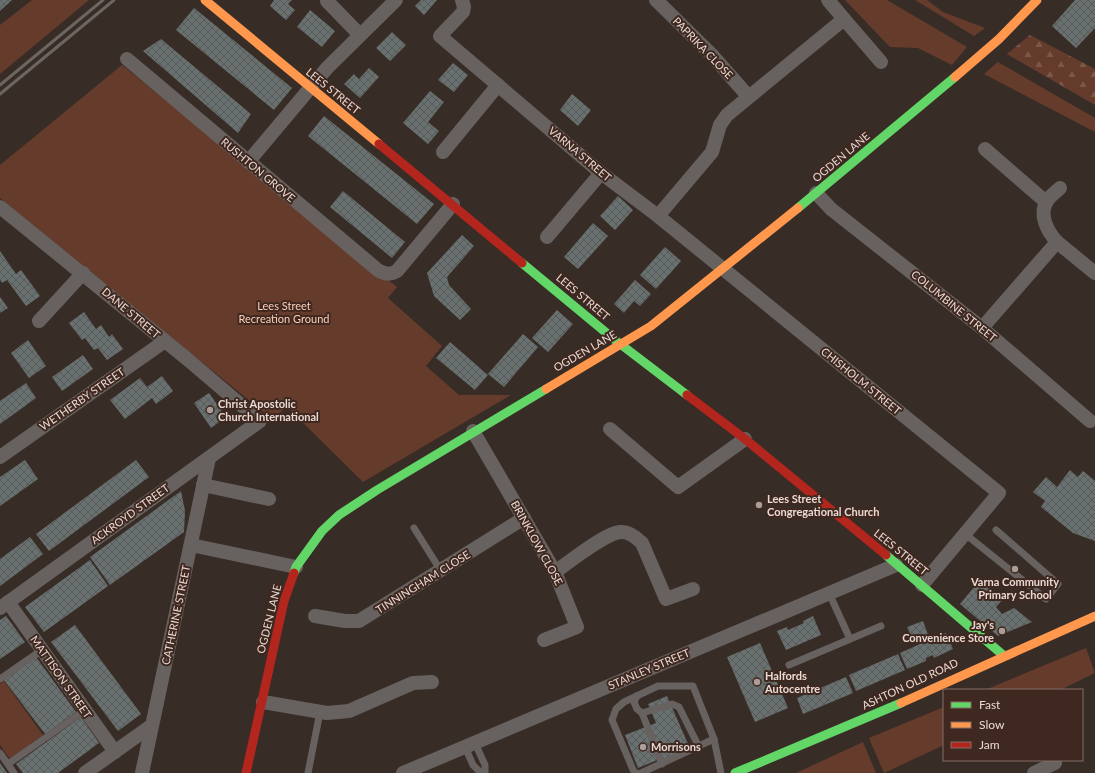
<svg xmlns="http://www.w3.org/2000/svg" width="1095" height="773" font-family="Lato,sans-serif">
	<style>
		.green { fill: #653c2c }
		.forest { fill: url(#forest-firs) }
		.building { fill: url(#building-cross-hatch) }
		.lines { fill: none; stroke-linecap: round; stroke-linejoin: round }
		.lane { stroke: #676260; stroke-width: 7 }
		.street { stroke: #676260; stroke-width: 14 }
		.fast { stroke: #63d668; stroke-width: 9 }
		.slow { stroke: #ff974d; stroke-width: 9 }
		.jam { stroke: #b3261e; stroke-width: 9 }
		.rail { stroke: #6c6562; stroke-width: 3 }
		.poi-dot { fill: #ab9d97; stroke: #3f281f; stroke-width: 1.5 }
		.labels { text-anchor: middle; stroke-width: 4; stroke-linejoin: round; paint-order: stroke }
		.street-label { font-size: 11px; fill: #e9dad4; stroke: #3f281f }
		.park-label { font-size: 11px; fill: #ffcfbc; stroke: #3f281f }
		.poi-label { font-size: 11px; font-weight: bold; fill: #e9dad4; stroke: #3f281f; text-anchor: start }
	</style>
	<defs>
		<pattern id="forest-firs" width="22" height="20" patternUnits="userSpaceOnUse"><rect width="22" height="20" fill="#653c2c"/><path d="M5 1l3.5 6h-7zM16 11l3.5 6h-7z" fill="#7b584a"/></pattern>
		<pattern id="building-cross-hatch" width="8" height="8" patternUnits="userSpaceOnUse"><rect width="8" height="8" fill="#68716f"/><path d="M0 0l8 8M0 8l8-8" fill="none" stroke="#595b5a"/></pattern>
	</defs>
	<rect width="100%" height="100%" fill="#382c26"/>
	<g class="green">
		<polygon points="32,0 89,0 0,74 0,25"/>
		<polygon points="845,0 887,0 967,47 952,65 918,48 890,47"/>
		<polygon points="915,0 927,0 943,12 985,28 974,36"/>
		<polygon points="998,62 1095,118 1095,132 984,74"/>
		<polygon points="122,65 397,287 388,298 442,346 426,366 459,395 511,395 363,482 287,407 272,419 0,198 0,165"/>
		<polygon points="1086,648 1095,673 1060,690 985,690"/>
		<polygon points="4,681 43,735 10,759 0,745 0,684"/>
		<polygon points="944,707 944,745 884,773 869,738"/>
		<polygon points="863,742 876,773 796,773"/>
	</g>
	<polygon class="forest" points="1030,35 1095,69 1095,105 1007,54"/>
	<g class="building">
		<polygon points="0,0 12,0 0,11"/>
		<polygon points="274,0 292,0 288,4 295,10 286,20 270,6"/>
		<polygon points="421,0 437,0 424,15 415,6"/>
		<polygon points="1075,0 1095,0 1095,28 1076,48 1052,26"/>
		<polygon points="194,8 292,88 274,110 176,30"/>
		<polygon points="310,10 335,31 322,47 297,27"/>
		<polygon points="392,32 406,45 390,61 376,48"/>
		<polygon points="161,39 251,114 238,133 143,51"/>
		<polygon points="453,63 468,75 454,92 438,80"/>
		<polygon points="369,68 379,77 360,98 344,84 354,74 359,79"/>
		<polygon points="430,91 444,102 428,122 439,131 428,144 403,123"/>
		<polygon points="572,94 591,110 578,126 560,110"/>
		<polygon points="324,116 434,204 417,224 308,136"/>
		<polygon points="343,191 405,242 392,258 330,207"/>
		<polygon points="618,196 633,210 615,230 600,216"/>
		<polygon points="593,223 608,236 578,269 564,257"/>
		<polygon points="462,235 474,246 447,277 449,285 471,309 460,320 434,296 427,273"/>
		<polygon points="665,247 681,261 656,289 640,275"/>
		<polygon points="0,251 16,274 21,270 40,296 26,306 7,280 2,283 0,280"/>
		<polygon points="635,280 651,294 640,306 634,301 624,313 614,304"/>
		<polygon points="0,297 8,308 0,313"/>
		<polygon points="557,310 573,324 548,352 532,338"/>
		<polygon points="84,312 96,329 101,325 109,337 112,334 123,349 107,360 98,348 94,350 85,338 82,340 69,323"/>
		<polygon points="523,334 538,347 504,387 488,374"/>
		<polygon points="28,340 46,366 29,378 11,353"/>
		<polygon points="450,342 488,375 475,390 436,358"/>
		<polygon points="83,355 93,369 62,391 52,377"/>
		<polygon points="162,376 173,391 156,404 152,398 125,419 110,400 140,378 147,387"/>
		<polygon points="26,383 36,398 0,424 0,401"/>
		<polygon points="209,393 226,417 211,428 194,403"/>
		<polygon points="25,460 38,479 0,506 0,477"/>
		<polygon points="136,460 149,477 49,551 36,534"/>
		<polygon points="1070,470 1078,477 1083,471 1095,481 1095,541 1073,533 1041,507 1045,501 1033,492 1046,477 1057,487"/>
		<polygon points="181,491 185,511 184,532 110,585 90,557"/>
		<polygon points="30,537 43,554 0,586 0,559"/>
		<polygon points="90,560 108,586 44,632 25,607"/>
		<polygon points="980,580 1003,599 996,607 1002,614 1014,608 1032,622 998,636 960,604"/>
		<polygon points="6,616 25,642 0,659 0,620"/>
		<polygon points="813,616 821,635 786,650 777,631 787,627 788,630 804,623 803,621"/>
		<polygon points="923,621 930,640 946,633 953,649 934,658 933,655 926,658 926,661 907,669 900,653 920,644 918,642 914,643 907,627"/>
		<polygon points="75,625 141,714 118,731 51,642"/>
		<polygon points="760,643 788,708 755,722 727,657"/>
		<polygon points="898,654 905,670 856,691 849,675"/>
		<polygon points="36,657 76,712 45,734 4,680"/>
		<polygon points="846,677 853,693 803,714 797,698"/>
		<polygon points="667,696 692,753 660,759 638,768 625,735 656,723 648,704"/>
		<polygon points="81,717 99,743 58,773 23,773 16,764"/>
		<polygon points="0,763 7,773 0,773"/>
	</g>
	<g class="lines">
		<g class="lane">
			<polyline points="414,528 441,571"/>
			<polyline points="964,533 1046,599 1058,584 996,530"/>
			<polyline points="829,593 850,639"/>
			<polyline points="789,665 881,626"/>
			<polyline points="0,679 42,650"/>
			<polyline points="637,696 634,702 637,709 642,713 672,704 679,707 698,745"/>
			<polyline points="642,713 662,764"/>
			<polyline points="475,743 485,765 485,773"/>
			<polyline points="465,747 473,765 481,773"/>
			<polyline points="0,753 14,773"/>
			<polyline points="8,764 85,710"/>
			<polyline points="308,773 320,712"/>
			<polyline points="637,773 634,772 612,720 616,709 624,702 658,686 693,686 714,739 721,773"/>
			<polyline points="641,773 714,739"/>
		</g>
		<g class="street">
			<polyline points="462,0 464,7 463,12 440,36 601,173 658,216 999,493 922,585"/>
			<polyline points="656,0 711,54 748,96"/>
			<polyline points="828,0 844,19"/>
			<polyline points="327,1 360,35"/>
			<path d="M127,59l252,212c7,3 11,4 18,0l56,-67"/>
			<polyline points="985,149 1046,202"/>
			<polyline points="443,152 498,85"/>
			<polyline points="248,162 327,68 396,0"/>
			<polyline points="816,193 831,209 982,328 1090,421"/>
			<polyline points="0,207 186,358 260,421 0,608"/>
			<polyline points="658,216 712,152 720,125 727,115 844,19 881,62"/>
			<polyline points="547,237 601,173"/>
			<path d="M1057,242c-9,-10 -19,-27 -10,-41 3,-5 9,-9 13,-13"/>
			<polyline points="39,321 83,273"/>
			<polyline points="982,328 1057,242 1095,273"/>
			<polyline points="610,429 678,487 745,439"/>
			<polyline points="473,431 555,572 577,627 544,640"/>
			<polyline points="0,457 165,341"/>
			<polyline points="203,485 269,499"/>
			<polyline points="191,545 296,567"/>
			<path d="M555,572c14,-10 49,-38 65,-40 8,-1 16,5 22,11l24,56 27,-10"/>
			<polyline points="8,602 115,752"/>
			<polyline points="315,616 345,621 359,621 524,518"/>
			<polyline points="263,702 327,713 349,711 413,683 432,682"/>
			<polyline points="85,773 151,726"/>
			<polyline points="142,773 209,458"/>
			<polyline points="403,773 896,565"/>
			<polyline points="1034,773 1055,763"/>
		</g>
		<g class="fast">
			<polyline points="798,208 955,77"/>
			<polyline points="522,263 615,340 687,395"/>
			<polyline points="886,555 1003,655"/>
			<polyline points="294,573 296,567 322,531 339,515 377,490 546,389"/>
			<polyline points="735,773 901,703"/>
		</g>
		<g class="slow">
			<polyline points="205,0 379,144"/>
			<polyline points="955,77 999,39 1037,0"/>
			<polyline points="546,389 651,326 798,208"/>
			<polyline points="901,703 1095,616"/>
		</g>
		<g class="jam">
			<polyline points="379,144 522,263"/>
			<polyline points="687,395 745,439 886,555"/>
			<polyline points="246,773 284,601 294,573"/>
		</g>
		<g class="rail">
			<polyline points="0,85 103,0"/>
			<polyline points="0,94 114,0"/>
		</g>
	</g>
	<g class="poi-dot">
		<circle cx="210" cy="410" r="4"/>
		<circle cx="759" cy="505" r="4"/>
		<circle cx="1015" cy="569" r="4"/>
		<circle cx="1002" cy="631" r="4"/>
		<circle cx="757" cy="682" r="4"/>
		<circle cx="643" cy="747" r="4"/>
	</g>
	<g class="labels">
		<g class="street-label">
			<text transform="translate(703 48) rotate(46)" y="4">PAPRIKA CLOSE</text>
			<text transform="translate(333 91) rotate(39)" y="4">LEES STREET</text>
			<text transform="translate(580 154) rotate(40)" y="4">VARNA STREET</text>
			<text transform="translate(841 157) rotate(-40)" y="4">OGDEN LANE</text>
			<text transform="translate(258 170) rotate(40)" y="4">RUSHTON GROVE</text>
			<text transform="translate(583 297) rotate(40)" y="4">LEES STREET</text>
			<text transform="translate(954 306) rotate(39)" y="4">COLUMBINE STREET</text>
			<text transform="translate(131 313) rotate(40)" y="4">DANE STREET</text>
			<text transform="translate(585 351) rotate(-30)" y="4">OGDEN LANE</text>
			<text transform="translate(861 381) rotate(39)" y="4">CHISHOLM STREET</text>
			<text transform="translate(82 399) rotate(-35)" y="4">WETHERBY STREET</text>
			<text transform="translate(130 514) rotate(-36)" y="4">ACKROYD STREET</text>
			<text transform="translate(537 543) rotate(61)" y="4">BRINKLOW CLOSE</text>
			<text transform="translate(901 552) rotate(39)" y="4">LEES STREET</text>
			<text transform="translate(423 582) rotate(-32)" y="4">TINNINGHAM CLOSE</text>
			<text transform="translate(176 615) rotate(-78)" y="4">CATHERINE STREET</text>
			<text transform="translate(269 619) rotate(-76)" y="4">OGDEN LANE</text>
			<text transform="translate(649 669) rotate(-23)" y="4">STANLEY STREET</text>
			<text transform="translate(61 677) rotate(55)" y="4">MATTISON STREET</text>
			<text transform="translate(910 684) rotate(-25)" y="4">ASHTON OLD ROAD</text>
		</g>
		<g class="park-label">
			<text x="284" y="310">Lees Street<tspan x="284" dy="13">Recreation Ground</tspan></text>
		</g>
		<g class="poi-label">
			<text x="218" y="408">Christ Apostolic<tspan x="218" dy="13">Church International</tspan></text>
			<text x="767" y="503">Lees Street<tspan x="767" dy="13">Congregational Church</tspan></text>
			<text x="1015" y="586" text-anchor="middle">Varna Community<tspan x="1015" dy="13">Primary School</tspan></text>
			<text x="994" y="629" text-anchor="end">Jay's<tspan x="994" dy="13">Convenience Store</tspan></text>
			<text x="765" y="680">Halfords<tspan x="765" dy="13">Autocentre</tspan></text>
			<text x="651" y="751">Morrisons</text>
		</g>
	</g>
	<rect x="943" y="689" width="140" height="72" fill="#3f281f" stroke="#836f67"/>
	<rect x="951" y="702" width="20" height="6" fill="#63d668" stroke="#836f67"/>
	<text x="979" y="709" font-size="12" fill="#e9dad4">Fast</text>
	<rect x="951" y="722" width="20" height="6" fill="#ff974d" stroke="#836f67"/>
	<text x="979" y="729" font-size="12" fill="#e9dad4">Slow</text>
	<rect x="951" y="742" width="20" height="6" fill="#b3261e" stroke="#836f67"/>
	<text x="979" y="749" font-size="12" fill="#e9dad4">Jam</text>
</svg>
